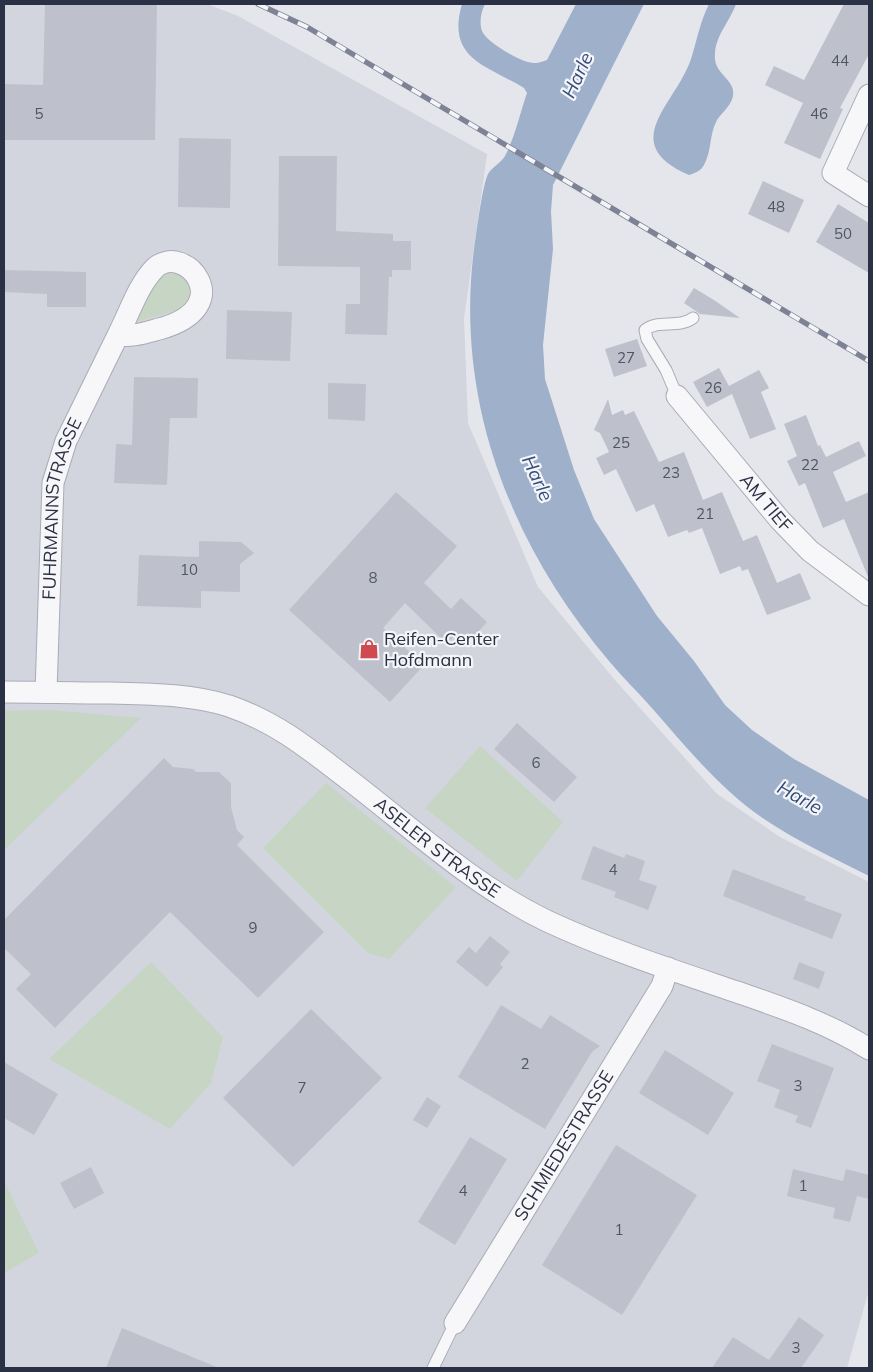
<svg xmlns="http://www.w3.org/2000/svg" width="873" height="1372" font-family="Mulish,sans-serif">
	<style>
		.built { fill: #d2d5de }
		.green { fill: #c7d5c5 }
		.water { fill: #9fb0cb }
		.building { fill: #bec1cb }
		.lines { fill: none; stroke-linecap: round; stroke-linejoin: round }
		.lane-casing { stroke: #a9acb6; stroke-width: 13 }
		.street-casing { stroke: #a9acb6; stroke-width: 23 }
		.lane { stroke: #f7f7fa; stroke-width: 11 }
		.street { stroke: #f7f7fa; stroke-width: 21 }
		.rail-casing { stroke: #7d8395; stroke-width: 5.5 }
		.rail { stroke: #f4f5f9; stroke-width: 4; stroke-dasharray: 11; stroke-linecap: butt }
		.labels { text-anchor: middle; stroke-width: 4.5; stroke-linejoin: round; paint-order: stroke }
		.number-label { font-size: 15px; fill: #505566 }
		.street-label { font-size: 18px; fill: #2b3144; stroke: #f4f5f9 }
		.poi-label { font-size: 18px; fill: #2b3144; stroke: #f4f5f9; text-anchor: start }
		.water-label { font-size: 19px; font-style: italic; fill: #354c79; stroke: #f4f5f9 }
	</style>
	<rect width="100%" height="100%" fill="#e4e6ec"/>
	<polygon class="built" points="4,4 207,4 238,16 487,154 464,319 468,423 538,587 614,679 717,794 780,837 869,882 869,1290 847,1368 4,1368"/>
	<g class="green">
		<polygon points="167,273 180,275 188,280 190,288 189,299 177,310 136,322 136,317 160,275"/>
		<polygon points="50,710 141,718 4,850 4,711"/>
		<polygon points="480,746 563,822 517,881 425,808"/>
		<polygon points="326,783 456,887 389,959 368,953 263,848"/>
		<polygon points="151,962 223,1037 211,1083 170,1129 49,1059"/>
		<polygon points="4,1181 39,1253 4,1273"/>
	</g>
	<g class="water">
		<path d="M462,4h23c-4,8 -6,18 -3,27 4,11 41,33 53,32 4,0 8,-2 12,-3l29,-56h68l-91,181 -2,26 2,38 -10,96 2,34 29,91 20,49 63,97 37,45 31,44 27,25 42,29 75,41v76c-36,-18 -72,-35 -105,-57 -44,-30 -78,-72 -113,-112 -13,-15 -29,-30 -42,-46 -101,-119 -158,-269 -133,-426 2,-13 7,-51 12,-61 4,-7 13,-11 17,-18 10,-19 15,-43 22,-63l-3,-5c-38,-23 -78,-29 -62,-84z"/>
		<path d="M709,4h27c-6,17 -20,31 -21,49 -2,20 15,23 18,37 2,13 -10,21 -16,30 -8,14 -5,31 -13,45 -3,6 -9,8 -15,10 -73,-32 -13,-71 2,-116 6,-19 9,-37 18,-55z"/>
	</g>
	<g class="building">
		<polygon points="45,4 157,4 155,140 4,140 4,84 43,85"/>
		<polygon points="844,4 869,4 869,54 840,108 843,109 820,159 784,143 803,103 765,85 774,66 804,80"/>
		<polygon points="179,138 231,139 230,208 178,207"/>
		<polygon points="279,156 337,156 336,231 393,234 393,241 411,241 411,270 392,270 392,277 389,277 387,335 345,334 346,304 360,304 360,267 278,266"/>
		<polygon points="763,181 804,200 789,233 748,214"/>
		<polygon points="838,204 869,223 869,273 816,242"/>
		<polygon points="4,270 86,272 86,307 47,307 47,294 4,292"/>
		<polygon points="694,288 714,300 740,318 700,314 684,303"/>
		<polygon points="227,310 292,312 290,361 226,359"/>
		<polygon points="637,339 647,366 614,377 605,349"/>
		<polygon points="719,368 729,386 759,370 769,388 761,392 776,429 750,439 732,394 707,407 693,382"/>
		<polygon points="134,377 198,378 197,418 170,418 167,485 114,483 116,444 132,445"/>
		<polygon points="328,383 366,384 365,421 328,419"/>
		<polygon points="608,399 612,415 623,410 625,415 634,411 659,462 684,452 703,500 722,492 743,541 757,535 777,583 800,573 811,599 767,615 748,569 742,571 740,566 720,574 702,528 689,533 687,530 668,537 654,504 636,512 616,469 604,475 596,458 609,452 600,433 594,430"/>
		<polygon points="806,415 818,446 820,445 826,457 859,441 866,456 833,472 846,502 869,492 869,579 844,519 823,528 805,483 799,486 787,461 797,456 784,424"/>
		<polygon points="396,492 457,546 424,583 451,609 461,598 487,622 465,646 454,636 447,644 405,603 383,628 424,665 390,702 289,610"/>
		<polygon points="199,541 241,542 254,553 240,564 240,592 201,591 201,608 137,606 139,555 199,557"/>
		<polygon points="517,723 577,777 554,802 494,749"/>
		<polygon points="164,758 173,767 193,769 196,772 219,772 231,783 231,807 237,830 244,837 237,845 324,932 258,998 170,912 55,1028 16,989 31,974 4,948 4,920"/>
		<polygon points="593,846 624,858 626,854 645,861 639,880 657,886 648,910 614,897 616,892 581,879"/>
		<polygon points="733,869 806,897 804,900 842,914 832,939 723,896"/>
		<polygon points="490,936 510,952 500,964 503,967 487,987 456,962 469,947 476,953"/>
		<polygon points="799,962 825,972 819,989 793,979"/>
		<polygon points="501,1005 541,1029 550,1015 600,1046 592,1052 545,1129 458,1077"/>
		<polygon points="311,1009 382,1078 293,1167 223,1098"/>
		<polygon points="772,1044 834,1068 811,1128 795,1122 798,1116 774,1107 780,1090 757,1081"/>
		<polygon points="665,1050 734,1093 708,1135 639,1093"/>
		<polygon points="4,1062 58,1094 34,1135 4,1118"/>
		<polygon points="427,1097 441,1106 427,1128 413,1120"/>
		<polygon points="470,1137 507,1159 455,1245 418,1222"/>
		<polygon points="616,1145 697,1195 622,1315 542,1265"/>
		<polygon points="91,1167 104,1193 74,1209 60,1183"/>
		<polygon points="793,1169 843,1181 846,1169 869,1175 869,1199 857,1196 850,1222 833,1218 835,1208 787,1196"/>
		<polygon points="799,1317 824,1335 801,1368 712,1368 733,1337 769,1360"/>
		<polygon points="122,1328 219,1368 106,1368"/>
	</g>
	<g class="lines">
		<defs>
			<g id="lane">
				<path d="M677,396l-11,-26 -19,-31 -2,-9c12,-11 34,-1 48,-12"/>
				<polyline points="433,1368 455,1323"/>
			</g>
			<g id="street">
				<polyline points="869,95 833,173 869,196"/>
				<path id="s1" d="M677,396l103,124 30,31 59,44"/>
				<path id="s2" d="M4,692c35,0 70,1 106,1 39,1 81,1 119,13 44,15 75,39 111,67 68,51 130,111 207,148 60,28 128,50 190,71 46,16 91,31 132,57"/>
				<path id="s3" d="M46,692l7,-209 13,-42 52,-106c14,2 26,-2 41,-6 82,-22 25,-88 -4,-61 -17,17 -26,46 -37,67"/>
				<path id="s4" d="M455,1323l207,-337 6,-18"/>
			</g>
		</defs>
		<use href="#lane" class="lane-casing"/>
		<use href="#street" class="street-casing"/>
		<use href="#lane" class="lane"/>
		<use href="#street" class="street"/>
		<defs>
			<polyline id="rail" points="258,4 307,27 869,361"/>
		</defs>
		<use href="#rail" class="rail-casing"/>
		<use href="#rail" class="rail"/>
	</g>
	<defs>
		<symbol id="shop-bare" viewBox="-9 -9 18 18"><path d="M-5-2.5h2.3a2.7 3.5 0 0 1 5.4 0H5L5.5 6h-11ZM-1.5-2.5h3a1.5 2.3 0 0 0-3 0Z" fill="#cf4a50" stroke="#f4f5f9" stroke-width="2.5" paint-order="stroke"/></symbol>
	</defs>
	<g fill-rule="evenodd">
		<use href="#shop-bare" x="355" y="635" width="28" height="28"/>
	</g>
	<g class="labels">
		<g class="number-label">
			<text x="840" y="66">44</text>
			<text x="39" y="119">5</text>
			<text x="819" y="119">46</text>
			<text x="776" y="212">48</text>
			<text x="843" y="239">50</text>
			<text x="626" y="363">27</text>
			<text x="713" y="393">26</text>
			<text x="621" y="448">25</text>
			<text x="810" y="470">22</text>
			<text x="671" y="478">23</text>
			<text x="705" y="519">21</text>
			<text x="189" y="575">10</text>
			<text x="373" y="583">8</text>
			<text x="536" y="768">6</text>
			<text x="613" y="875">4</text>
			<text x="253" y="933">9</text>
			<text x="525" y="1069">2</text>
			<text x="798" y="1091">3</text>
			<text x="302" y="1093">7</text>
			<text x="803" y="1191">1</text>
			<text x="463" y="1196">4</text>
			<text x="619" y="1235">1</text>
			<text x="796" y="1353">3</text>
		</g>
		<g class="street-label">
			<text dy="6" stroke="none"><textPath href="#s1" startOffset="139">AM TIEF</textPath></text>
			<text dy="6" stroke="none"><textPath href="#s3" startOffset="185">FUHRMANNSTRASSE</textPath></text>
			<text dy="6" stroke="none"><textPath href="#s2" startOffset="479">ASELER STRASSE</textPath></text>
			<text dy="6" stroke="none"><textPath href="#s4" startOffset="208">SCHMIEDESTRASSE</textPath></text>
		</g>
		<g class="poi-label">
			<text x="384" y="645">Reifen-Center<tspan x="384" dy="21">Hofdmann</tspan></text>
		</g>
		<g class="water-label">
			<text transform="translate(577 75) rotate(-65)" y="7">Harle</text>
			<text transform="translate(538 478) rotate(65)" y="7">Harle</text>
			<text transform="translate(800 797) rotate(29)" y="7">Harle</text>
		</g>
	</g>
	<rect width="873" height="1372" fill="none" stroke="#2b3144" stroke-width="10"/>
</svg>
